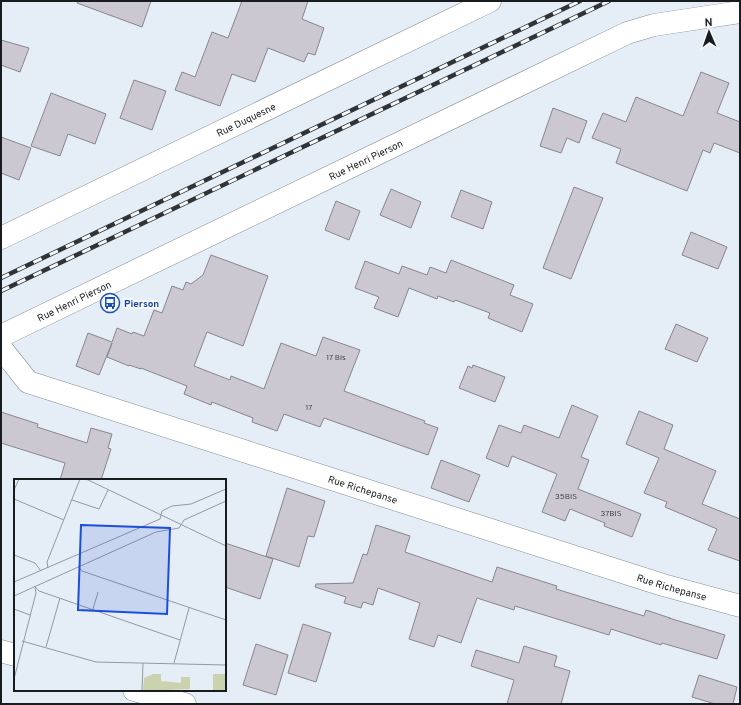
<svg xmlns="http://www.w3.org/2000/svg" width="741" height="705" font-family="Overpass,sans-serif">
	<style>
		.building { fill: #cbc8d2; stroke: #88858f }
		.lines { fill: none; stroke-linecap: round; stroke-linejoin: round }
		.minor-casing { stroke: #858c94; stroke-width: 23 }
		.minor { stroke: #fff; stroke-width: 22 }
		.rail-casing { stroke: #303337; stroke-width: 4.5 }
		.rail { stroke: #f7fafd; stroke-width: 3; stroke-dasharray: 9; stroke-linecap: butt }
		.labels { text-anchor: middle; stroke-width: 4; stroke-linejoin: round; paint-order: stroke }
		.number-label { font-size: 8px; fill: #46474c }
		.street-label { font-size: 10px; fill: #191c1f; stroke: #f7fafd }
		.transit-label { font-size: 10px; font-weight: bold; fill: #164399; stroke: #f7fafd; text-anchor: start }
		.inset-road { fill: none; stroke: #9399a0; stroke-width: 1 }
		.view { fill: #1d4ed8; fill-opacity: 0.15; stroke: #1d4ed8; stroke-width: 2 }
		.inset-edge { fill: none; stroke: #191c1f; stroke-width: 2 }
	</style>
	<rect width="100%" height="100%" fill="#e5edf6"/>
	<g class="building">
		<polygon points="78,1 151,1 142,27 77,3"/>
		<polygon points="242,1 308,1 302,19 324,28 315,55 308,53 304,62 268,48 255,82 232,74 220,106 175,90 182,72 195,77 212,32 228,38"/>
		<polygon points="1,40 29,48 20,72 1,65"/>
		<polygon points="701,72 729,83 717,113 740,122 740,153 714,143 710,153 703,150 687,191 616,163 621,149 592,138 603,113 626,122 636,97 683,116"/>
		<polygon points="134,80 166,91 152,130 120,118"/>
		<polygon points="51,93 106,114 95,144 68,134 60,156 31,146"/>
		<polygon points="553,108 587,121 579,143 567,138 561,153 540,146"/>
		<polygon points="1,137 31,148 19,180 1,173"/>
		<polygon points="574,187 603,198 571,279 543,268"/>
		<polygon points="391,189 421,202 411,228 380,215"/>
		<polygon points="461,190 492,202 483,229 451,217"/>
		<polygon points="336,201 360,211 349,240 325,230"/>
		<polygon points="691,232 727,247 718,269 682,255"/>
		<polygon points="211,255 268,276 243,346 207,332 194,366 230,380 231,376 264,389 281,343 316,356 323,337 360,350 344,391 425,421 424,423 438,428 428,455 324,418 320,427 284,414 277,431 252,422 253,418 212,402 211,405 184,394 187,386 141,368 141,369 129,365 129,366 107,357 112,343 99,375 76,366 88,333 112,342 117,328 132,334 133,332 144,336 154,310 162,313 172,286 183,290 186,282 191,284 203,275"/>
		<polygon points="451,260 514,285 510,295 533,304 522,332 488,318 490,313 455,300 454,302 438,296 437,299 409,288 398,317 374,308 379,297 355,288 365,261 399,274 402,266 427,275 430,267 446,273"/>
		<polygon points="676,324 708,338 697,362 665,349"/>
		<polygon points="473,365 505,377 495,402 459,388 468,366 472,368"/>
		<polygon points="572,405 598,416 581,457 589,460 578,489 641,514 632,537 604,526 605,523 570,509 565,521 542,512 557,474 512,456 508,467 486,458 499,425 521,433 524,425 559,438"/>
		<polygon points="639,411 673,425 664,449 716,471 702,504 740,519 740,561 708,550 717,529 665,507 667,502 644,493 659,458 626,444"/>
		<polygon points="1,412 38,424 37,427 87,443 91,428 112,434 108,448 111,449 101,480 60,480 65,463 1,443"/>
		<polygon points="441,460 480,475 469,502 431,488"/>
		<polygon points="287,488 325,501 314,537 308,536 299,567 266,556"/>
		<polygon points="376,525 410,536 405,552 492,582 497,567 557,586 556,589 644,616 646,610 670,618 669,618 725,635 717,659 662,643 661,645 611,629 609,635 515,606 514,610 477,598 461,643 438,635 434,647 409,639 420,603 378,588 373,605 363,602 361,608 344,603 346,597 315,587 316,584 353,583 363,554 367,555"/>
		<polygon points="225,543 273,559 260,599 225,587"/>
		<polygon points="303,624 331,633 316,682 288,673"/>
		<polygon points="256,644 288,655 276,695 243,685"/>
		<polygon points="524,646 557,656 554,666 570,671 561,704 507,704 514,680 471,666 476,650 519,663"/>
		<polygon points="699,675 737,687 733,704 715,704 692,697"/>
	</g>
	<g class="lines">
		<defs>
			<g id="minor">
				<path id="s1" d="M1,238l489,-237"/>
				<path id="s2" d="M1,336l626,-303 27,-8 86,-13"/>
				<path id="s3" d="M1,348l27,34 635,203 77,21"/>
				<polyline points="1,651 15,655"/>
				<polyline points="134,690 185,704"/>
			</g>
		</defs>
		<use href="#minor" class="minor-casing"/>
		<use href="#minor" class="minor"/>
		<defs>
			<g id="rail">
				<polyline points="1,278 580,1"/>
				<polyline points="1,291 609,1"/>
			</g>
		</defs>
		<use href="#rail" class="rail-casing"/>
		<use href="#rail" class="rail"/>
	</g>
	<defs>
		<symbol id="bus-ring" viewBox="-11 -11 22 22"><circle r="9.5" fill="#f7fafd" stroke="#1a4fb4" stroke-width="1.5"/><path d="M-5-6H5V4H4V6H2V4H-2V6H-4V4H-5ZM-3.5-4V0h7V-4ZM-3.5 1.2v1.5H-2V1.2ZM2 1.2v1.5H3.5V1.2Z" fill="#1a4fb4"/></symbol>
	</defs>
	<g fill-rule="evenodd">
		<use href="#bus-ring" x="99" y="292" width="22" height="22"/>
	</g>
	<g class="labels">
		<g class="number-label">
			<text x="336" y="360">17 Bis</text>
			<text x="309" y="410">17</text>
			<text x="566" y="499">35BIS</text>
			<text x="611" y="516">37BIS</text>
		</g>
		<g class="street-label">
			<text dy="4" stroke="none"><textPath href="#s1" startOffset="272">Rue Duquesne</textPath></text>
			<text dy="4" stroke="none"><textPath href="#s2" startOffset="405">Rue Henri Pierson</textPath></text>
			<text dy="4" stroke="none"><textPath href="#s2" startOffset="81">Rue Henri Pierson</textPath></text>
			<text dy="4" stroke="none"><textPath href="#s3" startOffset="395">Rue Richepanse</textPath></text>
			<text dy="4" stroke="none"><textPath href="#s3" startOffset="719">Rue Richepanse</textPath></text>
		</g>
		<g class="transit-label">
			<text x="124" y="307">Pierson</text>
		</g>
	</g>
	<g transform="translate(14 479)">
		<rect width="212" height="212" fill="#e5edf6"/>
		<path d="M139,195h8v7l20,2v-6h9v12l-47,2 1,-13zM199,195h13v17h-13z" fill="#cad2ae"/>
		<path class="inset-road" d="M72,0l140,67M0,11l5,-11M0,20l50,21M58,21l27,9 9,-19M0,76l21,8 6,8M64,87l4,5 144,49M34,89l-1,-6 33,-83M0,103l146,-63 2,-8 10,-5 19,-2 35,-15M20,107l5,5 141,49M0,117l142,-64 23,-4 5,-8 42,-19M0,130l16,6M79,130l5,-17M8,162l74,21 130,3M32,168l14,-49M160,184l15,-55M0,200l22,-86 -1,-5M128,212l1,-28"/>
		<path class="view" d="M67,46l89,3 -3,86 -89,-4z"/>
		<rect width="212" height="212" class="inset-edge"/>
	</g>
	<rect width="741" height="705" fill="none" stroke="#191c1f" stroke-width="4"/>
	<g transform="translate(709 32) rotate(358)" stroke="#f7fafd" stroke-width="3" paint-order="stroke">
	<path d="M0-3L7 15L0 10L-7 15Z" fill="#191c1f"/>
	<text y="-6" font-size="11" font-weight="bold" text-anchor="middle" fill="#191c1f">N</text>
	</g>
</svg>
